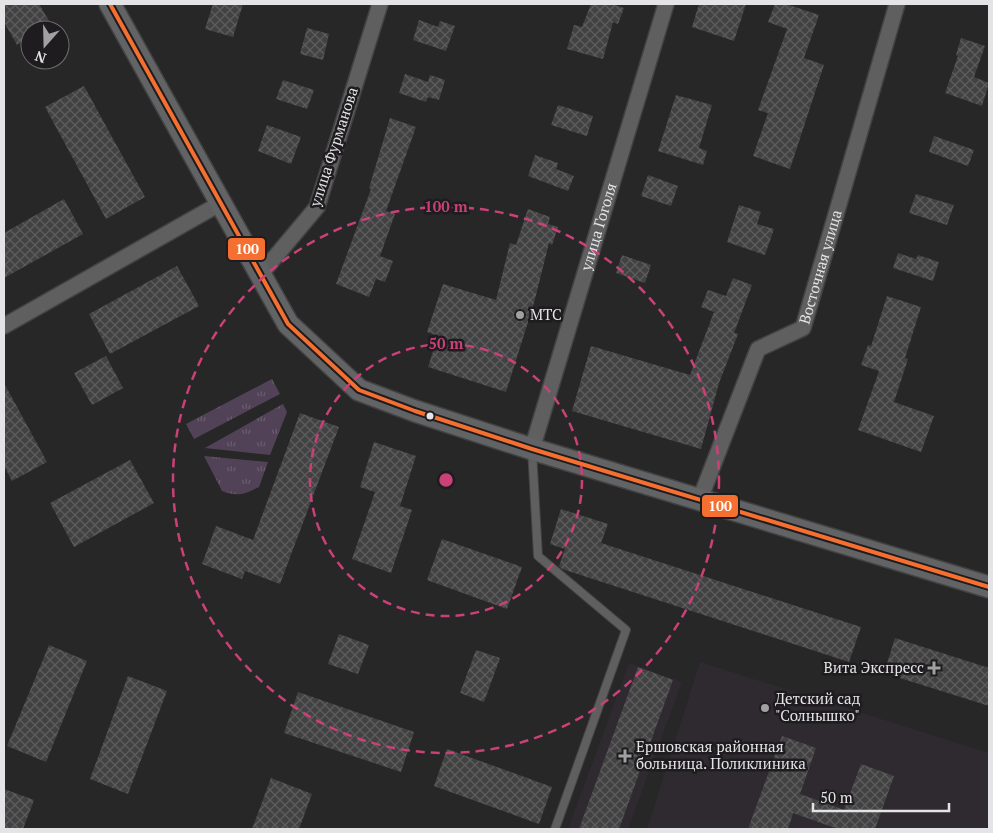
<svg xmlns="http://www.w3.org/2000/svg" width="993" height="833" font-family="'PT Serif',serif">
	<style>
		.built { fill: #2f2a30 }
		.grass { fill: url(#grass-tufts) }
		.building { fill: url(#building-cross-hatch) }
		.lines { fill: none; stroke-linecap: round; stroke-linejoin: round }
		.service-casing { stroke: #424243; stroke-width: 10 }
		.minor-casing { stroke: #424243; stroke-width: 18 }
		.secondary-casing { stroke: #424243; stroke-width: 24 }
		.service { stroke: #605f60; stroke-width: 8 }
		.minor { stroke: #605f60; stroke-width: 15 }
		.secondary { stroke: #616364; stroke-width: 21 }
		.bus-1-casing { stroke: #1e1c1e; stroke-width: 8 }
		.bus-1 { stroke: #f46f30; stroke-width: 4 }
		.ring { fill: none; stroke: #c94177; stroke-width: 2.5; stroke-dasharray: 9 6 }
		.poi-dot { fill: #a2a1a2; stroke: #1e1c1e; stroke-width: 2 }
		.bus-dot { fill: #e4e3e5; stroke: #1e1c1e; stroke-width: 2 }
		.labels { text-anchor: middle; stroke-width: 5; stroke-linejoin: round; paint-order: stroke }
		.street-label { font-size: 15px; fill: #e4e3e5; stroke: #1e1c1e }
		.poi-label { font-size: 15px; fill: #e4e3e5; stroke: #1e1c1e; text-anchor: start }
		.centre { fill: #c94177; stroke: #1e1c1e; stroke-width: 2.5 }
		.ring-label { font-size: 15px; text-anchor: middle; font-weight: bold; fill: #c94177; stroke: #1e1c1e; stroke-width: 5; stroke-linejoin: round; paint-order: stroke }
		.line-badge { stroke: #1e1c1e; stroke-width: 2 }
		.badge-label { font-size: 14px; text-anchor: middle; font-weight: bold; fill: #fff }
	</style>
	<defs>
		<pattern id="grass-tufts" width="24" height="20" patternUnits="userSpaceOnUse" patternTransform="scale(1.25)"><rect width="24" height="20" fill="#524257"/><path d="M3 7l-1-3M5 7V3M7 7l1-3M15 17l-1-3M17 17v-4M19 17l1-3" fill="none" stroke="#6b5d6f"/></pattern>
		<pattern id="building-cross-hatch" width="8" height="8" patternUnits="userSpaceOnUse" patternTransform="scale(1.25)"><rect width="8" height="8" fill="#424243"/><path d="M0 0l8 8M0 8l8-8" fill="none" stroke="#5d5d5e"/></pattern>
	</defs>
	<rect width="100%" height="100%" fill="#272727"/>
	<g class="built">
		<polygon points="700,662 989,753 989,820 986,829 647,829"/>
		<polygon points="629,663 682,682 628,829 568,829"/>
	</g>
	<g class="grass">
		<polygon points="272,379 280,394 194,439 186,424"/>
		<polygon points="283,404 287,412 270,455 205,448"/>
		<path d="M204,456l64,6 -9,25c-15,7 -21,10 -37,4z"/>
	</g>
	<g class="building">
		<polygon points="4,4 39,4 52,26 44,30 30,30 30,38 17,45 4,22"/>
		<polygon points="213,4 243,4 233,37 205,29"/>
		<polygon points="591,4 612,4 624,8 618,24 613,22 603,59 567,49 574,25 582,27"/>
		<polygon points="699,4 746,4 734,41 692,27"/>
		<polygon points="775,4 786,4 819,15 804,58 824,65 790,169 753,156 768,113 758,110 787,29 768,22"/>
		<polygon points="419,20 438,27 440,21 455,26 446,51 413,40"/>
		<polygon points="307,28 329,34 323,60 300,54"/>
		<polygon points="961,38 985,46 974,77 989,83 982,106 945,93 958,56 956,55"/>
		<polygon points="405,74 428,82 430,75 445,80 439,100 428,97 426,102 399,93"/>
		<polygon points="283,80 314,90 307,109 276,99"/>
		<polygon points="84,86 145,197 106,219 45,107"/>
		<polygon points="676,95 712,105 699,148 707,151 703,165 658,151"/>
		<polygon points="558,105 593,116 587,136 551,125"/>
		<polygon points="390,118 416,127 386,211 395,214 380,256 393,261 385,282 376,279 369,297 336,284 371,189 369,188"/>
		<polygon points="267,125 301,137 291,164 258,151"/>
		<polygon points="934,136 974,150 968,166 929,152"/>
		<polygon points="535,155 558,163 556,169 574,176 568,191 528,176"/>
		<polygon points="648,175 678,186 671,206 641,196"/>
		<polygon points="916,194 954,205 947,225 909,213"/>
		<polygon points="64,199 83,234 4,278 4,233"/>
		<polygon points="739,205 761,212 757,224 774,229 765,255 727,242"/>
		<polygon points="528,209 550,217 548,224 558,227 552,245 549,243 534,303 506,392 428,367 438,336 427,332 443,284 496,300 510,243 516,245"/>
		<polygon points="898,253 916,259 918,255 939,262 933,281 893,268"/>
		<polygon points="622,255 651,265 645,283 616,273"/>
		<polygon points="177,266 199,306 110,354 89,314"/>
		<polygon points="733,278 752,285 734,333 738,334 719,383 701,449 572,411 591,346 690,375 714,312 701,307 708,290 726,296"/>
		<polygon points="887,296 921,307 905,358 908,359 894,402 934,416 921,452 858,430 879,371 861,365 868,345 871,346"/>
		<polygon points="106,356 123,388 92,405 74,373"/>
		<polygon points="4,383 47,462 12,481 4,466"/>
		<polygon points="300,413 339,427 280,584 245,571 242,579 202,564 216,526 253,540"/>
		<polygon points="374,442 416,456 400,506 412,510 391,573 352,559 375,492 360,487"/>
		<polygon points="130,460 154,503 74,547 50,503"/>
		<polygon points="561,509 608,524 601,543 861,627 849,662 562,569 559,566 565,549 550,544"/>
		<polygon points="442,539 522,567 507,609 427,580"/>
		<polygon points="339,634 369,645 358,674 328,664"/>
		<polygon points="895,638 989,668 989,706 884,673"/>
		<polygon points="49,645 87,661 46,762 7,746"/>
		<polygon points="476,650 500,658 484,702 460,693"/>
		<polygon points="638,667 673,680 619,829 579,829"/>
		<polygon points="128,676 167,691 128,794 90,779"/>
		<polygon points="298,692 414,732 401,772 284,733"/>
		<polygon points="782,736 816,748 800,794 844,810 861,764 894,776 875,829 838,829 793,813 788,829 748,829"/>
		<polygon points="447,749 552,787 539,824 434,786"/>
		<polygon points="271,778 312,794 299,829 252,829"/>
		<polygon points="4,789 34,800 23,829 4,829"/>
	</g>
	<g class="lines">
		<defs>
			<polyline id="service" points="532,450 538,556 626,630 555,829"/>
			<g id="minor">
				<polyline points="260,275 317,207 380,4"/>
				<polyline points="4,326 221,203"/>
				<path id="s1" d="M532,449l134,-445"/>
				<path id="s2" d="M700,499l58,-150 45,-21 94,-324"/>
			</g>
			<polyline id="secondary" points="110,4 288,324 359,390 415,411 532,449 989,587"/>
		</defs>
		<use href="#service" class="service-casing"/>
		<use href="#minor" class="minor-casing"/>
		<use href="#secondary" class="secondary-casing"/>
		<use href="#service" class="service"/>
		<use href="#minor" class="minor"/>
		<use href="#secondary" class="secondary"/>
		<defs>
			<polyline id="bus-1" points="110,4 288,324 359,390 415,411 532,449 989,587"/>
		</defs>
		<use href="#bus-1" class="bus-1-casing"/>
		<use href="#bus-1" class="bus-1"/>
	</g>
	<g class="ring">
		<circle cx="446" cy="480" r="136"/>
		<circle cx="446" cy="480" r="273"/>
	</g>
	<g class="poi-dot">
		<circle cx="520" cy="315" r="5"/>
		<path d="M931.5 660.5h5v5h5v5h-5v5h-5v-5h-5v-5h5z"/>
		<circle cx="765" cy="708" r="5"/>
		<path d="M622.5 748.5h5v5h5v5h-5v5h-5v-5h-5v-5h5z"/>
	</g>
	<circle class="bus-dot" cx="430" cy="416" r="4.5"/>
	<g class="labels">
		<g class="street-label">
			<text transform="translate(334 147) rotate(-72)" y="5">улица Фурманова</text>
			<text dy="5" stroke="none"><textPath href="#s1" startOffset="232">улица Гоголя</textPath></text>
			<text dy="5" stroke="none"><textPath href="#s2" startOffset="274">Восточная улица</textPath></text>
		</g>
		<g class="poi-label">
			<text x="530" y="320">МТС</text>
			<text x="924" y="673" text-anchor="end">Вита Экспресс</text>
			<text x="775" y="704">Детский сад<tspan x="775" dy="17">"Солнышко"</tspan></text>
			<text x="636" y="752">Ершовская районная<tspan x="636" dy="17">больница. Поликлиника</tspan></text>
		</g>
	</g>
	<circle cx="446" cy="480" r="8" class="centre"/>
	<g class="ring-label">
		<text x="446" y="212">100 m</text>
		<text x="446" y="349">50 m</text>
	</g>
	<g class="line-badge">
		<rect x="227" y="237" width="39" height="24" rx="5" fill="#f46f30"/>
		<rect x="701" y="494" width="38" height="24" rx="5" fill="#f46f30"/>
	</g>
	<g class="badge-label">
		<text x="247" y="254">100</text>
		<text x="720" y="511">100</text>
	</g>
	<rect width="993" height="833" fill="none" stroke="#e4e3e5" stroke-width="10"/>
	<g transform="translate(45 45) rotate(200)"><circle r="24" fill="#1e1c1e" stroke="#6d6c6e"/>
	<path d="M0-4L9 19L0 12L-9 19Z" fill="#a2a1a2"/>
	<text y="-8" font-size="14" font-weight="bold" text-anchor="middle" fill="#e4e3e5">N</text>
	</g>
	<path d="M813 803v8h136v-8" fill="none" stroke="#e4e3e5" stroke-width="2.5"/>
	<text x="820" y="803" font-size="15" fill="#e4e3e5" stroke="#1e1c1e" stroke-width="4" paint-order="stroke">50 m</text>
</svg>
